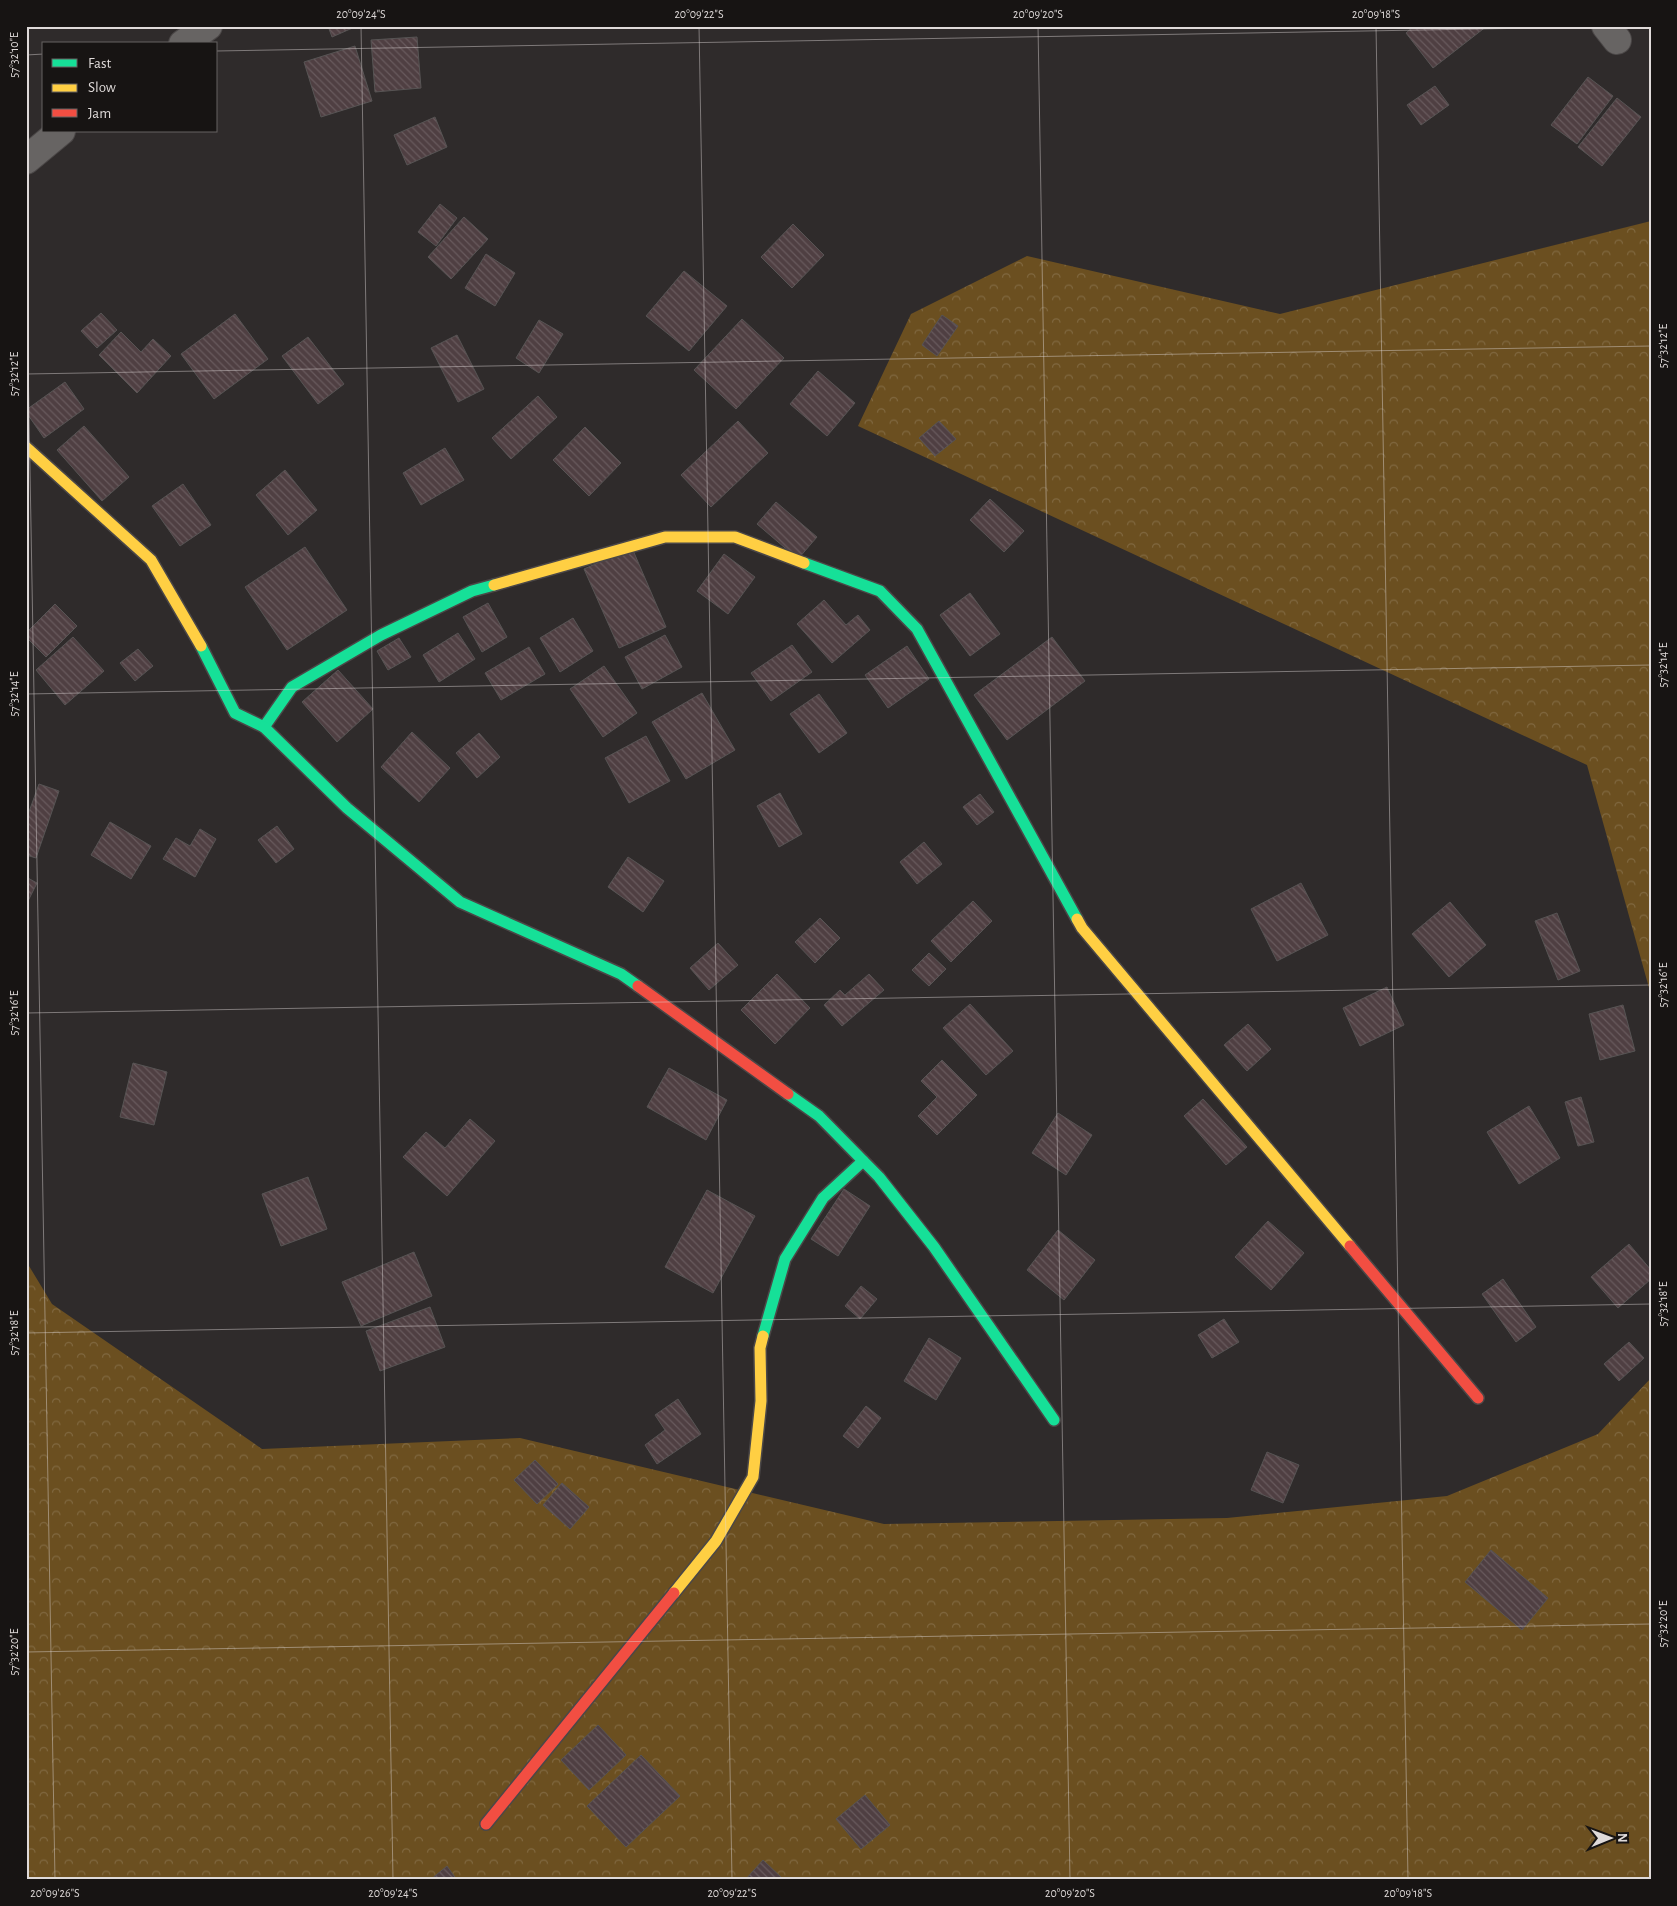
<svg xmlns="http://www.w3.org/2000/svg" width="1677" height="1906" font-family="'Alegreya Sans',sans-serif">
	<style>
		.forest { fill: url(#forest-crowns) }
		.building { fill: url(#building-back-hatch); stroke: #575454 }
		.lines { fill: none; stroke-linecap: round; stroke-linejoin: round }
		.street-casing { stroke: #4b4747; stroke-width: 30 }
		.fast-casing { stroke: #4b4747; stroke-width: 14 }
		.slow-casing { stroke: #4b4747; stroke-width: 14 }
		.jam-casing { stroke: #4b4747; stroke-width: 14 }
		.street { stroke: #676463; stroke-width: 28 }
		.fast { stroke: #16e098; stroke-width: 11 }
		.slow { stroke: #ffcf43; stroke-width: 11 }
		.jam { stroke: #f24e42; stroke-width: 11 }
		.ticks { fill: none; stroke: #dfdad9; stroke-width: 1; stroke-opacity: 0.45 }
		.neatline { fill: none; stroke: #dfdad9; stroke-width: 2 }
		.ticks-label { font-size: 12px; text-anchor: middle; fill: #dfdad9 }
	</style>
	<defs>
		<pattern id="forest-crowns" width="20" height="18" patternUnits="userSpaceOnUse" patternTransform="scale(1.25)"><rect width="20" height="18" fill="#6b4f20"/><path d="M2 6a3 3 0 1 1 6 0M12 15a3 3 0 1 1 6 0" fill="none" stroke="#806840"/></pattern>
		<pattern id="building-back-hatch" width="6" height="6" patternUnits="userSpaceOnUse" patternTransform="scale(1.25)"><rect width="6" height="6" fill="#4f3f42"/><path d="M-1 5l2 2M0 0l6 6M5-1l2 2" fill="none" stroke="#685a5d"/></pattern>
	</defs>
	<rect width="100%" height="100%" fill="#2f2b2b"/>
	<g class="forest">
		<polygon points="1651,221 1651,995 1587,765 858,426 911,314 1027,256 1280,314"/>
		<polygon points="26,1261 52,1304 262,1449 520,1438 884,1524 1227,1518 1447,1496 1598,1434 1651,1378 1651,1880 26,1880"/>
	</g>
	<g class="building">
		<polygon points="328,26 357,26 332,37"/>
		<polygon points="1414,26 1487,26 1433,68 1406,33"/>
		<polygon points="417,37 421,88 375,92 371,40"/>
		<polygon points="355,46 372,101 321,117 304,62"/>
		<polygon points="1588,77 1613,96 1577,144 1551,125"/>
		<polygon points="1435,86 1449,105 1421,125 1407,105"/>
		<polygon points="1617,98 1641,117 1602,166 1578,147"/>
		<polygon points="435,117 447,147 407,165 394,135"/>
		<polygon points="440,204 457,218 436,246 418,232"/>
		<polygon points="464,217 488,239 451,279 428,257"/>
		<polygon points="793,224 824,255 792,288 761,257"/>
		<polygon points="486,254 515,273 495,306 465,288"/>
		<polygon points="684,271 727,306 689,351 646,316"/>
		<polygon points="101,313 117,330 97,348 81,331"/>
		<polygon points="235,314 268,359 214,399 181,354"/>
		<polygon points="942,315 958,326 937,356 922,345"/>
		<polygon points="742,319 784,358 736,409 694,370"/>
		<polygon points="539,320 563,334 539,373 516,358"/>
		<polygon points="121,332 141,352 153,339 171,356 137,393 99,355"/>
		<polygon points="457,335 484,389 458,402 431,348"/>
		<polygon points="308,337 344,384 318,404 282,356"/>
		<polygon points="818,371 855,403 827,436 790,404"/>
		<polygon points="65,382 84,409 44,438 26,412 26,410"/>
		<polygon points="538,396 557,417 511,459 492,438"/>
		<polygon points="738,421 768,453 711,507 681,475"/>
		<polygon points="939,421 956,439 935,456 919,438"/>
		<polygon points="84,426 129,477 102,501 57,450"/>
		<polygon points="585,427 621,463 589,496 553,460"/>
		<polygon points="445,448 464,480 421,505 403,473"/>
		<polygon points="285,470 317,510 288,535 256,495"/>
		<polygon points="183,484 211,525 180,546 152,506"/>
		<polygon points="990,499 1024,531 1004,552 970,520"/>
		<polygon points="776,502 817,537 798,559 757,524"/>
		<polygon points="305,547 347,610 287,650 245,587"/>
		<polygon points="632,548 666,627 619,648 584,569"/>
		<polygon points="724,554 755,577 728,614 697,591"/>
		<polygon points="970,593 1000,634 970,656 940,615"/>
		<polygon points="824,600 846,625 858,615 870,630 832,663 797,624"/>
		<polygon points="488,603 507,637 482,652 463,617"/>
		<polygon points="55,604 77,626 46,657 26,637 26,633"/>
		<polygon points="573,618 593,651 560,672 540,638"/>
		<polygon points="458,633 475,659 439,682 423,655"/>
		<polygon points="665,635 682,667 642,689 625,657"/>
		<polygon points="73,637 104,671 65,705 36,670"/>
		<polygon points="1052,637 1085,681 1007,740 974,695"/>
		<polygon points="399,638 411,657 388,670 377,651"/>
		<polygon points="792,645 812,672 771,701 751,673"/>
		<polygon points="907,646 929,679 888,708 865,675"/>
		<polygon points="529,647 545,674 501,700 485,673"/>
		<polygon points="138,649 153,666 135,681 120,663"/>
		<polygon points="604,666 637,713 603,737 570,689"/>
		<polygon points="338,670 373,709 337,742 302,702"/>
		<polygon points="702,693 735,750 686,779 652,722"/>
		<polygon points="819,694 847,733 819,753 790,714"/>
		<polygon points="412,732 450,768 419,802 381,767"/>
		<polygon points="479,733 500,757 477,778 456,753"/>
		<polygon points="646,736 670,781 629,803 605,758"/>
		<polygon points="39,784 59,791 36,858 26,855 26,820"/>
		<polygon points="780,793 802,834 779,847 757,806"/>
		<polygon points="980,794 994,812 977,825 963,807"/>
		<polygon points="110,822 151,846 131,879 91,855"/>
		<polygon points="277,826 294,849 276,863 258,840"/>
		<polygon points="200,829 216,839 195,877 163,859 176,838 190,846"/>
		<polygon points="924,842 942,864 917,884 900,862"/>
		<polygon points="628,857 664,881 643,912 608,887"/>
		<polygon points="26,877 37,883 26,905"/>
		<polygon points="1301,883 1328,935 1277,961 1251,909"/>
		<polygon points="973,901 992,921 951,962 931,941"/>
		<polygon points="1450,902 1486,945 1449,977 1412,934"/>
		<polygon points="1557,913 1580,971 1558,980 1535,921"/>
		<polygon points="820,918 840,938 815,963 795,942"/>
		<polygon points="718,943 738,965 709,990 690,968"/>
		<polygon points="929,953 946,969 929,986 912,970"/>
		<polygon points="777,974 810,1008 775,1044 741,1010"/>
		<polygon points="869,974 884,990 842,1026 824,1005 840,990 845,995"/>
		<polygon points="1387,987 1404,1025 1360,1046 1343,1008"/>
		<polygon points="970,1004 1013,1051 986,1075 943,1028"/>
		<polygon points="1623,1005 1635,1051 1600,1060 1589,1014"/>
		<polygon points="1248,1024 1271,1049 1247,1071 1224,1045"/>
		<polygon points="942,1060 977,1095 937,1135 918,1116 937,1097 921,1081"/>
		<polygon points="133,1063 167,1072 154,1125 120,1117"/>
		<polygon points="669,1068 727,1100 706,1140 647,1107"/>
		<polygon points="1581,1097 1594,1142 1578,1146 1565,1102"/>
		<polygon points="1203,1099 1247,1147 1226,1165 1184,1116"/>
		<polygon points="1529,1106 1560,1158 1519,1184 1487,1132"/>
		<polygon points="1058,1113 1092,1135 1066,1175 1032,1153"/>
		<polygon points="470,1119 495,1141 447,1196 403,1157 426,1132 445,1148"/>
		<polygon points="308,1177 327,1229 281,1246 262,1194"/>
		<polygon points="844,1189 870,1206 838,1256 811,1239"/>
		<polygon points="707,1190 755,1216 713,1293 665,1267"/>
		<polygon points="1268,1221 1304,1253 1271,1290 1235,1257"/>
		<polygon points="1058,1230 1095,1260 1064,1300 1027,1270"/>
		<polygon points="1629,1244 1651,1270 1651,1279 1618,1308 1591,1277"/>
		<polygon points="414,1252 432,1296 361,1326 342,1282"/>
		<polygon points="1503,1279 1536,1327 1516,1342 1482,1294"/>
		<polygon points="861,1286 877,1299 860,1319 845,1306"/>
		<polygon points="430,1307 445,1347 380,1371 366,1331"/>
		<polygon points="1224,1319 1239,1342 1212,1358 1198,1335"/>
		<polygon points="929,1338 961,1358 936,1400 904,1381"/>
		<polygon points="1629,1342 1644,1358 1619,1381 1604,1364"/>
		<polygon points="678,1399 701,1434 657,1464 645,1445 665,1430 655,1415"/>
		<polygon points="866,1406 881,1418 858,1448 843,1436"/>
		<polygon points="1267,1452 1299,1465 1283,1503 1251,1490"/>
		<polygon points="535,1460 558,1484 537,1504 514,1480"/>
		<polygon points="562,1483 589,1507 570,1529 543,1505"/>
		<polygon points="1491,1550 1548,1598 1522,1630 1465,1582"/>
		<polygon points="598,1725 626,1755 589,1790 561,1760"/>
		<polygon points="641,1755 680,1796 626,1847 587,1806"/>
		<polygon points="865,1795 890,1825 861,1849 836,1819"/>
		<polygon points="763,1860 784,1880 745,1880"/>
		<polygon points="447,1866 457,1880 430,1880"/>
	</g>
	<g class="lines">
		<defs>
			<g id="street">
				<polyline points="1606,26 1617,40"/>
				<polyline points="183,44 208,26"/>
				<polyline points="26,160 61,131"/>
			</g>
			<g id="fast">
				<polyline points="804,563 880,591 917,629 1077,919"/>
				<polyline points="201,646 235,713 264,727 292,687 381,635 472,591 494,585"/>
				<polyline points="264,727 347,808 460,902 621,974 638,986"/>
				<polyline points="788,1094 819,1116 879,1177 934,1247 1054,1420"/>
				<polyline points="763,1336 785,1259 823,1198 863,1161"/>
			</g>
			<g id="slow">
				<polyline points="26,447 151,560 201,646"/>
				<polyline points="494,585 665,537 735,537 804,563"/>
				<polyline points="1077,919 1082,928 1350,1246"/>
				<polyline points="674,1593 716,1541 753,1477 761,1401 760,1348 763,1336"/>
			</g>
			<g id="jam">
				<polyline points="638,986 788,1094"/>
				<polyline points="1350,1246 1478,1398"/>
				<polyline points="486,1824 674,1593"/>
			</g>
		</defs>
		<use href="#street" class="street-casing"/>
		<use href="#fast" class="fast-casing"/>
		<use href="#slow" class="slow-casing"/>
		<use href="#jam" class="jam-casing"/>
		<use href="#street" class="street"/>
		<use href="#fast" class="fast"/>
		<use href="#slow" class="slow"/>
		<use href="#jam" class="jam"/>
	</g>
	<path class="ticks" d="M361,26l32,1854M699,26l33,1854M1038,26l32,1854M1376,26l32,1854M216,51l1435,-25M26,55l18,-1M26,244l29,1636M26,374l1625,-28M26,694l1625,-29M26,1013l1625,-28M26,1333l1625,-29M26,1652l1625,-28"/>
	<rect width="1677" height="1906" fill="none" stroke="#171413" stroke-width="55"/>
	<rect x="42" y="42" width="175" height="90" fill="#171413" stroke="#676362"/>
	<rect x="52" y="59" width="25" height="8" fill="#16e098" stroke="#676362"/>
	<text x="88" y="68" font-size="15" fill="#dfdad9">Fast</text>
	<rect x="52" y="84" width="25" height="8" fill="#ffcf43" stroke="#676362"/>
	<text x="88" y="92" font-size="15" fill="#dfdad9">Slow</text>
	<rect x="52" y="109" width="25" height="8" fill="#f24e42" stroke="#676362"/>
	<text x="88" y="118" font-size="15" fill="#dfdad9">Jam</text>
	<g transform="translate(1610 1838) rotate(89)" stroke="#171413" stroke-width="4" paint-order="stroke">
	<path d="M0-4L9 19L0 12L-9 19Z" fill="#dfdad9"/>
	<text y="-8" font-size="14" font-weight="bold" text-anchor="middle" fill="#dfdad9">N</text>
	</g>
	<rect x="28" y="28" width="1622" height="1850" class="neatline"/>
	<g class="ticks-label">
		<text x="361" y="18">20°09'24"S</text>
		<text x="699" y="18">20°09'22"S</text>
		<text x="1038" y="18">20°09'20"S</text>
		<text x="1376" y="18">20°09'18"S</text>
		<text transform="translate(14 55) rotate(-90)" y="4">57°32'10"E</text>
		<text transform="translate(1663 346) rotate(-90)" y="4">57°32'12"E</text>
		<text transform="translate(14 374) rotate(-90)" y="4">57°32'12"E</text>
		<text transform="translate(1663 665) rotate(-90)" y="4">57°32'14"E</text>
		<text transform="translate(14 694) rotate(-90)" y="4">57°32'14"E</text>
		<text transform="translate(1663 985) rotate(-90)" y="4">57°32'16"E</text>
		<text transform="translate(14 1013) rotate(-90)" y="4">57°32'16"E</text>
		<text transform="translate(1663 1304) rotate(-90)" y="4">57°32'18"E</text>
		<text transform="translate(14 1333) rotate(-90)" y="4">57°32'18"E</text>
		<text transform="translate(1663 1624) rotate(-90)" y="4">57°32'20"E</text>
		<text transform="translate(14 1652) rotate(-90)" y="4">57°32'20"E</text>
		<text x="55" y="1897">20°09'26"S</text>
		<text x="393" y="1897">20°09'24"S</text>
		<text x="732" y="1897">20°09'22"S</text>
		<text x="1070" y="1897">20°09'20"S</text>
		<text x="1408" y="1897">20°09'18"S</text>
	</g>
</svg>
